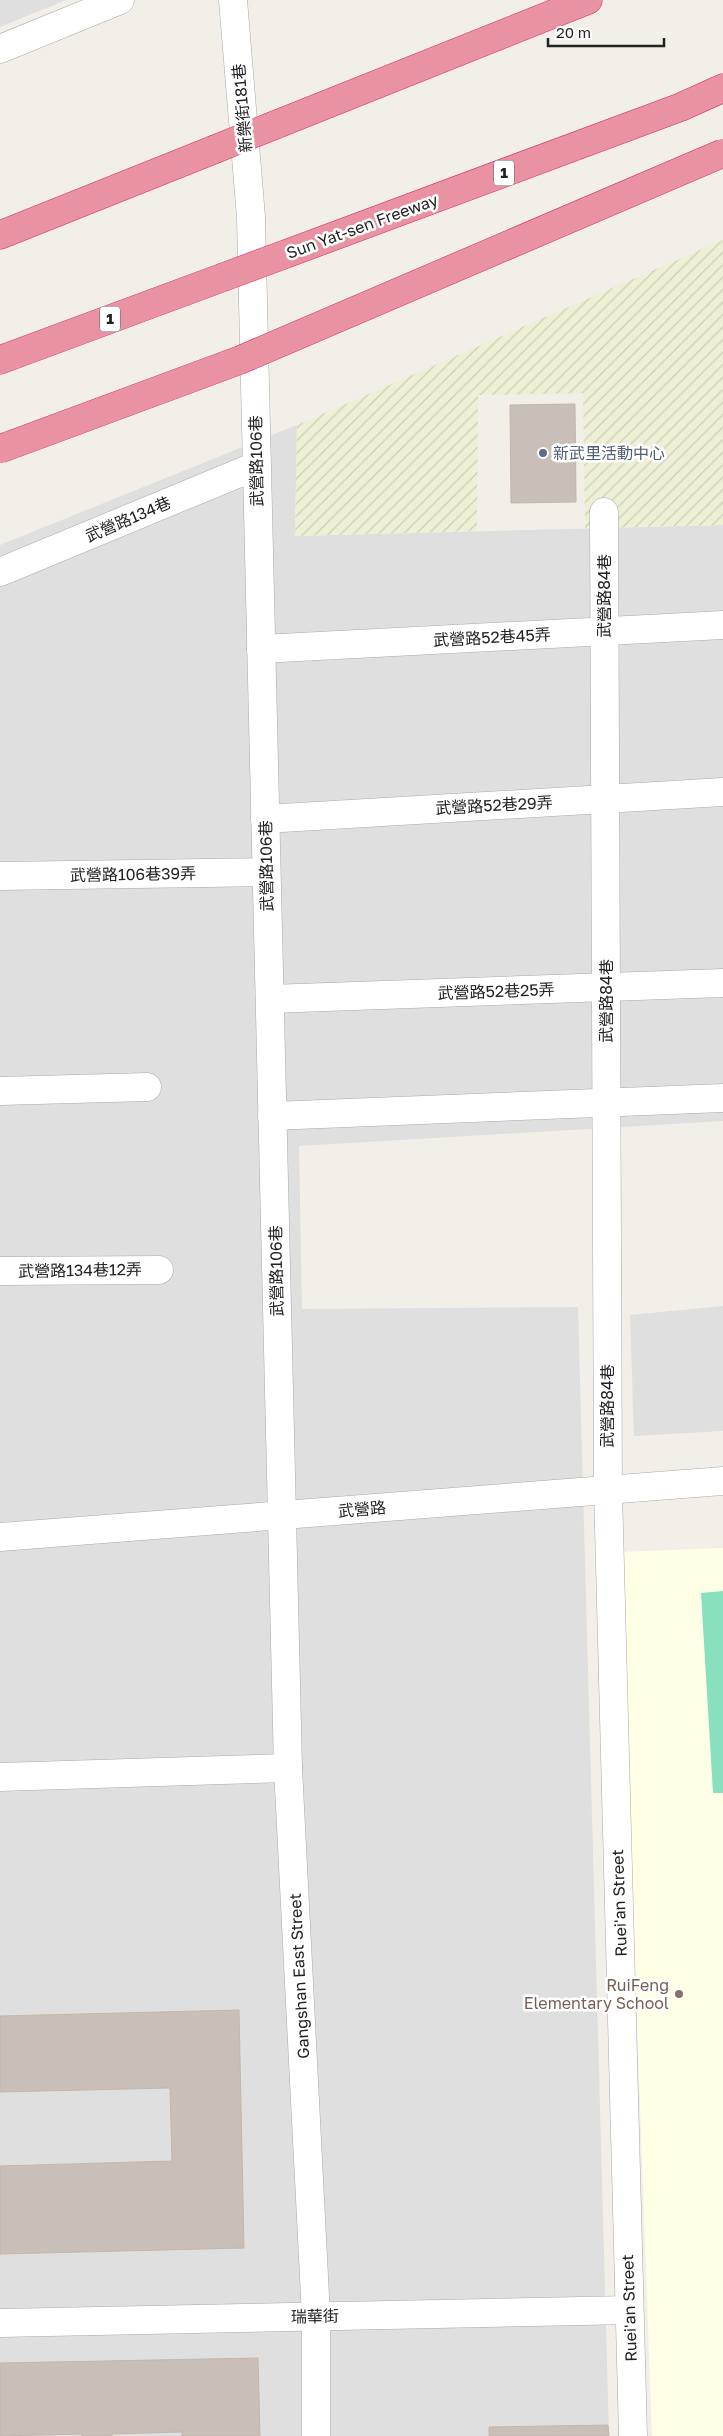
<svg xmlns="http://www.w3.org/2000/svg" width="723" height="2436" font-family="'Golos Text','Noto Sans TC',sans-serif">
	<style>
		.residential { fill: #e0dfdf }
		.education { fill: #ffffe5 }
		.farmland { fill: url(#farmland-furrows) }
		.pitch { fill: #88e0be }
		.building { fill: #c7bfb8; stroke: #c4b6ab }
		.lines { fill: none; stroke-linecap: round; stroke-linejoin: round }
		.minor-casing { stroke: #a9a9a9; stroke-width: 29 }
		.highway-casing { stroke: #dc2a67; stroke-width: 29 }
		.minor { stroke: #fff; stroke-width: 28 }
		.highway { stroke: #e892a2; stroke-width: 28 }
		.highway-bridge-casing { stroke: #dc2a67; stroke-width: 29; stroke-linecap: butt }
		.highway-bridge { stroke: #e892a2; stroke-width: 28 }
		.service-dot { fill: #5c6f8a; stroke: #fff; stroke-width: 2 }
		.education-dot { fill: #8d6e63; stroke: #fff; stroke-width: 2 }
		.labels { text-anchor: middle; stroke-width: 5; stroke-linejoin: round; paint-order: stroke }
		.shield { fill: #fff; stroke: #646464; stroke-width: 1 }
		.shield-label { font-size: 15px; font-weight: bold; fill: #222 }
		.street-label { font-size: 16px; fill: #222; stroke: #fff }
		.service-label { font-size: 16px; fill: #4e5e75; stroke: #fff; text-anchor: start }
		.education-label { font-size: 16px; fill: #785e54; stroke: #fff; text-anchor: end }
	</style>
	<defs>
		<pattern id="farmland-furrows" width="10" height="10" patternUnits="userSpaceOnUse" patternTransform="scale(1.25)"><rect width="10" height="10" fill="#eef0d5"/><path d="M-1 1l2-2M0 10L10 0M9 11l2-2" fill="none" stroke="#ccceb7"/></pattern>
	</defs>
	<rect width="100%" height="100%" fill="#f2efe9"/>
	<g class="residential">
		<polygon points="0,0 66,0 0,27"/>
		<polygon points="297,425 295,536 723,525 723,1121 299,1146 302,1309 578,1307 609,2436 0,2436 0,545"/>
		<polygon points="723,1306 723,1431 634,1436 630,1315"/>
	</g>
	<polygon class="education" points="723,1548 723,2436 652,2436 620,1552"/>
	<polygon class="farmland" points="723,240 723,525 585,528 583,393 478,395 477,531 295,536 297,425"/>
	<polygon class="pitch" points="723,1591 723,1793 713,1793 701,1593"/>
	<g class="building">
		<polygon points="575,404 576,502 511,503 510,405"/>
		<polygon points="239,2010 244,2248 0,2254 0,2166 172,2161 170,2088 0,2092 0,2016"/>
		<polygon points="258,2358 260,2436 182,2436 182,2432 112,2434 112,2436 82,2436 82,2434 0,2436 0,2363"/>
		<polygon points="608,2425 609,2436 489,2436 489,2427"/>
	</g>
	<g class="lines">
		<defs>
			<g id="minor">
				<polyline points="233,0 251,217 288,1768 316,2316 316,2436"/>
				<polyline points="0,49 120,0"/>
				<polyline points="604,512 608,1490 633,2436"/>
				<polyline points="0,572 256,466"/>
				<polyline points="261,649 723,625"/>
				<polyline points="265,819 723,792"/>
				<polyline points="0,876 266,872"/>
				<polyline points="270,999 723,983"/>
				<polyline points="0,1091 147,1087"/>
				<polyline points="272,1116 723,1098"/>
				<polyline points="0,1271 159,1270"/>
				<polyline points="0,1537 723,1481"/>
				<polyline points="0,1777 288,1768"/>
				<polyline points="0,2323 629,2310"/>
			</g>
			<g id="highway">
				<polyline points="275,125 588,0"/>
				<polyline points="0,235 213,150"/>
				<polyline points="283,255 681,107 723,88"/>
				<polyline points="0,360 221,278"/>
			</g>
		</defs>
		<use href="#minor" class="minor-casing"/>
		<use href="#highway" class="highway-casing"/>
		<use href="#minor" class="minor"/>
		<use href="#highway" class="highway"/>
		<defs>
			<g id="highway-bridge">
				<polyline points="213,150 275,125"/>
				<polyline points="221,278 283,255"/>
				<polyline points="0,449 240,360 723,153"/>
			</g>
		</defs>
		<use href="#highway-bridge" class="highway-bridge-casing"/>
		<use href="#highway-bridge" class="highway-bridge"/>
	</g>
	<circle class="service-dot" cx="543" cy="453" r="5"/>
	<circle class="education-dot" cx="679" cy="1994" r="5"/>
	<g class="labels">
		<g class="shield">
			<rect x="494" y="160.5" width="20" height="25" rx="4"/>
			<rect x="100" y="306.5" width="20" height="25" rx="4"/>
		</g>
		<g class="shield-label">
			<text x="504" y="178">1</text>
			<text x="110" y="324">1</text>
		</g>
		<g class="street-label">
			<text transform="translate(242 108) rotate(-95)" y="6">新樂街181巷</text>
			<text transform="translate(362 226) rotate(-20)" y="6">Sun Yat-sen Freeway</text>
			<text transform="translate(256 461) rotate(-91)" y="6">武營路106巷</text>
			<text transform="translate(128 519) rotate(-23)" y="6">武營路134巷</text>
			<text transform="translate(604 596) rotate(-90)" y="6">武營路84巷</text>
			<text transform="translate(492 637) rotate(-3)" y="6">武營路52巷45弄</text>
			<text transform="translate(494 805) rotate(-3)" y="6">武營路52巷29弄</text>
			<text transform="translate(266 866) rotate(-91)" y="6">武營路106巷</text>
			<text transform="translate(133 874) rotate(-1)" y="6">武營路106巷39弄</text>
			<text transform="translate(496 991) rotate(-2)" y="6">武營路52巷25弄</text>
			<text transform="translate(606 1001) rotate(-90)" y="6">武營路84巷</text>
			<text transform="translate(80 1270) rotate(-1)" y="6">武營路134巷12弄</text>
			<text transform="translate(276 1271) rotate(-91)" y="6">武營路106巷</text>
			<text transform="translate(607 1406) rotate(-90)" y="6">武營路84巷</text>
			<text transform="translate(362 1509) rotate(-5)" y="6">武營路</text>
			<text transform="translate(619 1903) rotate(-92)" y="6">Ruei'an Street</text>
			<text transform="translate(299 1976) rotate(-93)" y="6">Gangshan East Street</text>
			<text transform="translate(629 2308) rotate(-92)" y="6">Ruei'an Street</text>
			<text transform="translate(315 2316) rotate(-1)" y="6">瑞華街</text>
		</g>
		<g class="service-label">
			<text x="553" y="459">新武里活動中心</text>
		</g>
		<g class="education-label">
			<text x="669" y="1991">RuiFeng<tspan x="669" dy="18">Elementary School</tspan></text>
		</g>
	</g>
	<path d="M548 38v8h116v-8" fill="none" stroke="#222222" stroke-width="2.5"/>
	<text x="556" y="38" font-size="15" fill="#222222" stroke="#ffffff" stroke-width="4" paint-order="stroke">20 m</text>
</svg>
